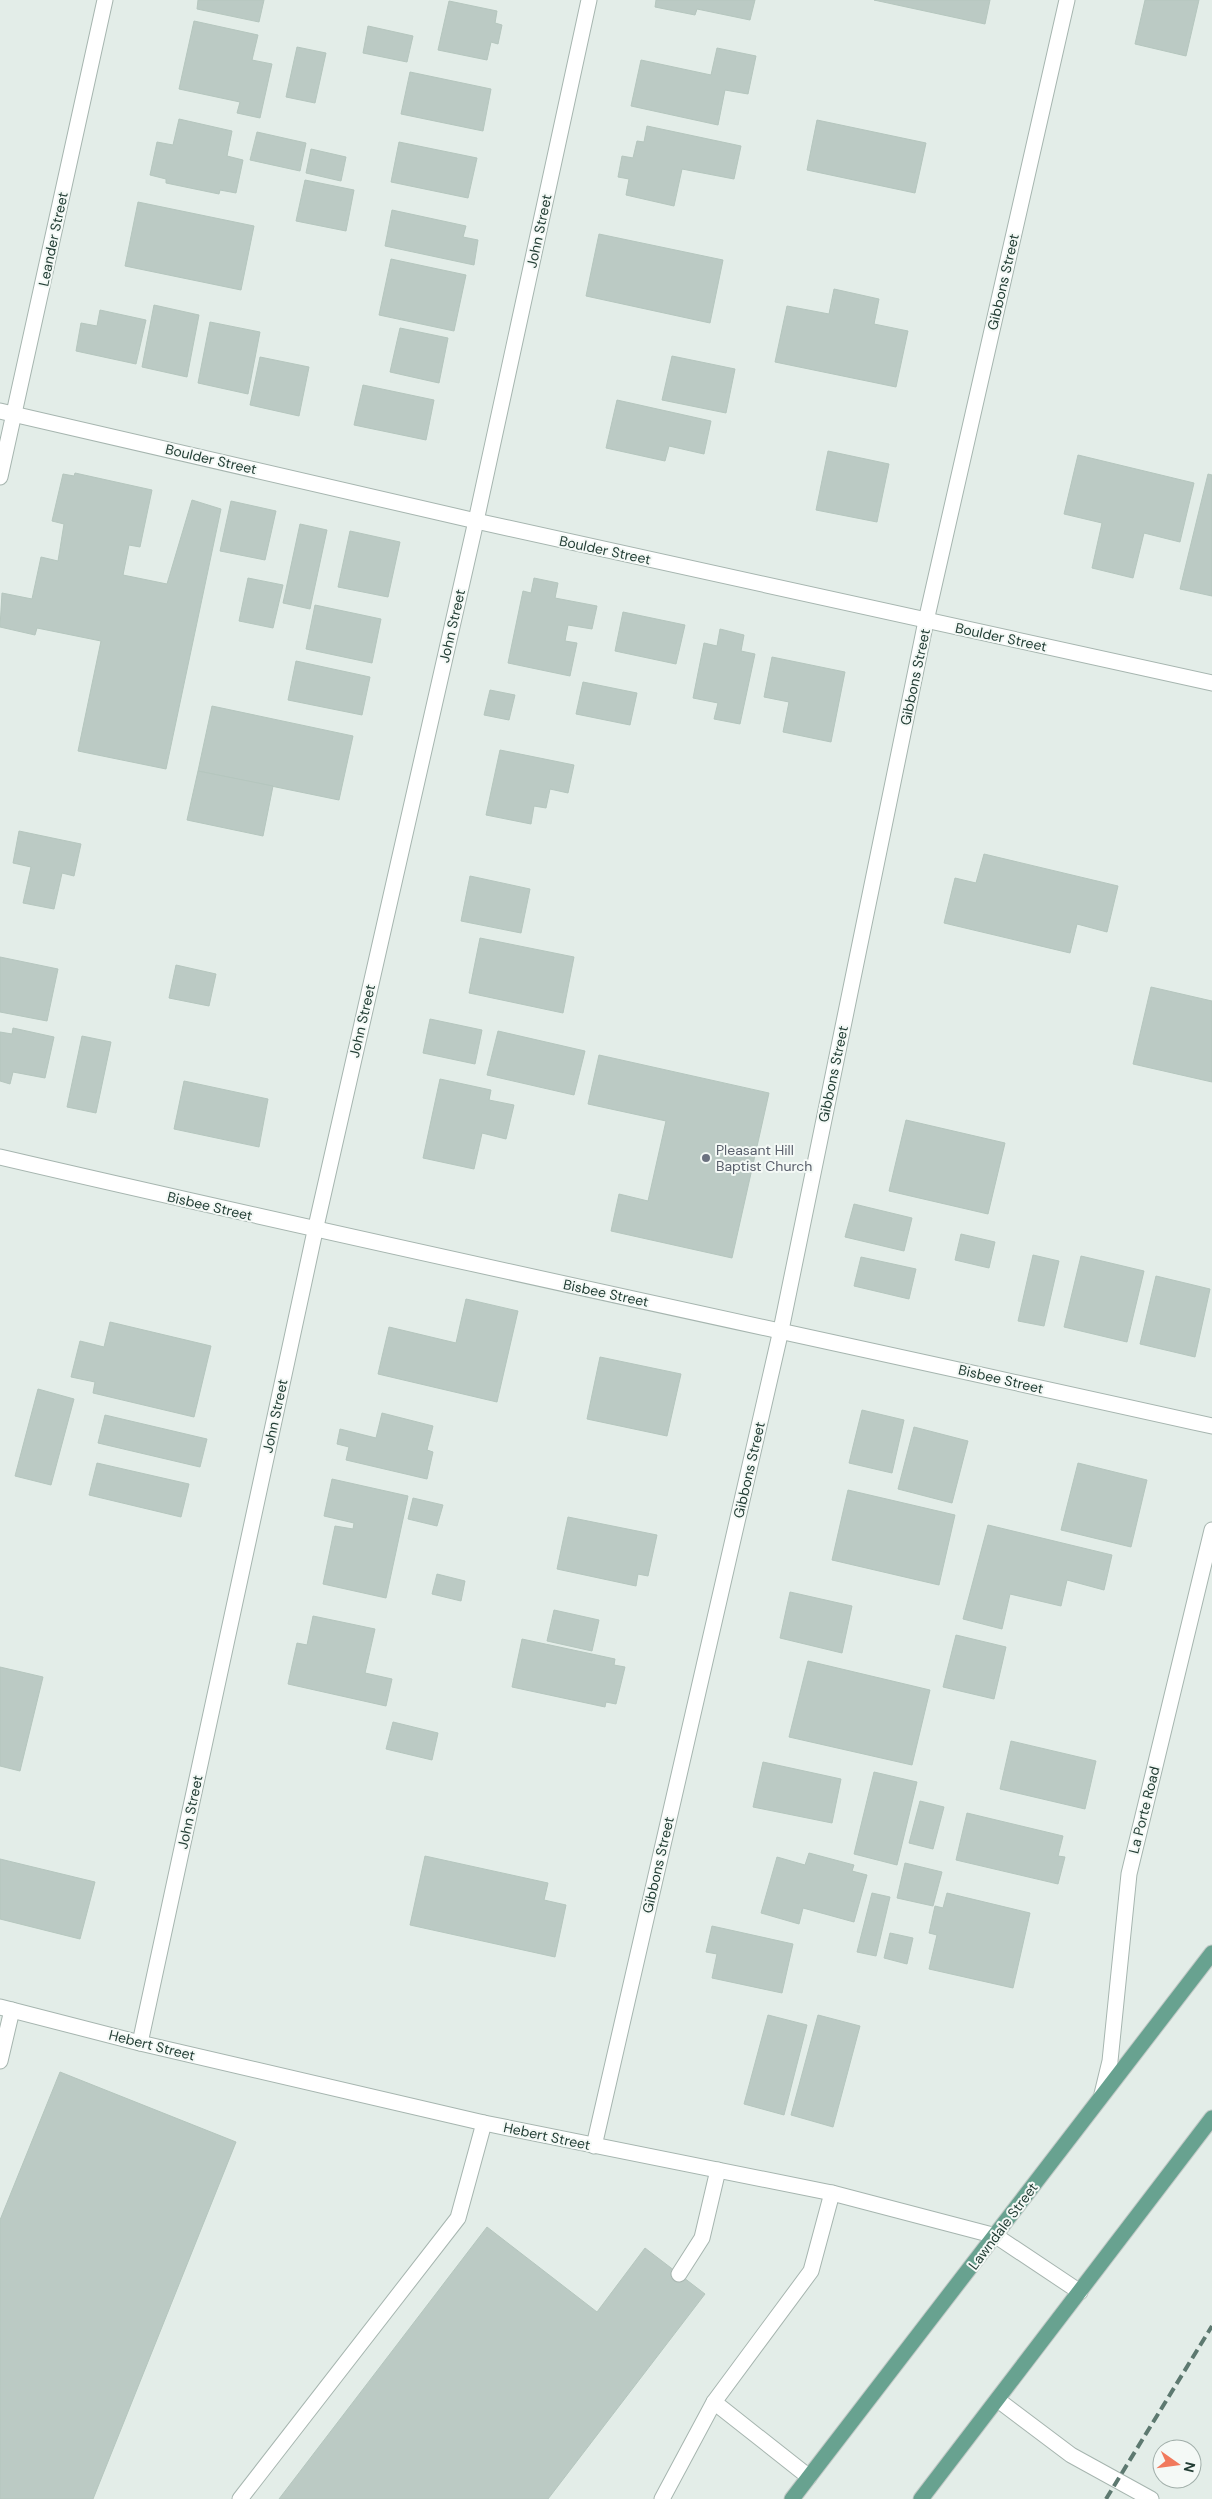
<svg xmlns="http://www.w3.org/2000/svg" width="1212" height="2499" font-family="'DM Sans',sans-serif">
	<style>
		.building { fill: #bbcac4; stroke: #b5c6be }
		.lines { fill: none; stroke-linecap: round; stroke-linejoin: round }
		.minor-casing { stroke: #a6b5af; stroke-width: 17 }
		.major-casing { stroke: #c1c9c6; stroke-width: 17 }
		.minor { stroke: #fff; stroke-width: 15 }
		.major { stroke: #68a290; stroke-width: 15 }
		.rail { stroke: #5d7970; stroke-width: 4; stroke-dasharray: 10 5; stroke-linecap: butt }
		.worship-dot { fill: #6b7280; stroke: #f4f9f6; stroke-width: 2 }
		.labels { text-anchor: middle; stroke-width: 4; stroke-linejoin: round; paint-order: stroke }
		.street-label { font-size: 14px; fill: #233e35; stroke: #f4f9f6 }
		.worship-label { font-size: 14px; fill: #5b616d; stroke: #f4f9f6; text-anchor: start }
	</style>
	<rect width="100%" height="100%" fill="#e3ede8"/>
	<g class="building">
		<polygon points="198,0 264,0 259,22 197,9"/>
		<polygon points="656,0 755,0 750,20 697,9 695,15 655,7"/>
		<polygon points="874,0 990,0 985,24"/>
		<polygon points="1145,0 1199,0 1186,56 1135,44"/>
		<polygon points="449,1 497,11 495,23 502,25 498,44 491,42 487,60 438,50"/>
		<polygon points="194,21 258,35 252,60 272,64 260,118 237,113 240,102 179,89"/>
		<polygon points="368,26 413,36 407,62 363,53"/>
		<polygon points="297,47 326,53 315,103 286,97"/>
		<polygon points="717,48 756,56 748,94 725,90 718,125 631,106 641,60 711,75"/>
		<polygon points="410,72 491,89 483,131 401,114"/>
		<polygon points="179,119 232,131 227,156 243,160 236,193 220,190 219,194 166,183 166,179 150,175 157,142 173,145"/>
		<polygon points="817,120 926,143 915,193 807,170"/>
		<polygon points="647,126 741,146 734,179 682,169 674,206 626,195 629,179 618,177 622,156 633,158 637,141 644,142"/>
		<polygon points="257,132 306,143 300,171 250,160"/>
		<polygon points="399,142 477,158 468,198 391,182"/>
		<polygon points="311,149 346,157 341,181 306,173"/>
		<polygon points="305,180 354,190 346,231 296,221"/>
		<polygon points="138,202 254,226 241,290 125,266"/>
		<polygon points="392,210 466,226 463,237 478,240 474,265 385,246"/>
		<polygon points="599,234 723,260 710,323 586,296"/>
		<polygon points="391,259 466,275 454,331 379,315"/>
		<polygon points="834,289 879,299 874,324 908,331 896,387 775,362 787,306 829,314"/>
		<polygon points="154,305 199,315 187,377 142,367"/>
		<polygon points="100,310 146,320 136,364 76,351 81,323 97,326"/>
		<polygon points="210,322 260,332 248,394 198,383"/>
		<polygon points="400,328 448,338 439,383 390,372"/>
		<polygon points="672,356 735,369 726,413 662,400"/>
		<polygon points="260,357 309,367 299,416 250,405"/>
		<polygon points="363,385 434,400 426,440 354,425"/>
		<polygon points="617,400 711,421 704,454 669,446 665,461 606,448"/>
		<polygon points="828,451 889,464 877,522 816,510"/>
		<polygon points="1078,455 1194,483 1180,542 1144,533 1133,578 1092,568 1102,523 1064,514"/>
		<polygon points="75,473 152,490 140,547 129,545 123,575 167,584 192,500 221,509 166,769 78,751 101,641 37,628 35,635 0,627 2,593 32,599 41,557 58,561 64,524 52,521 63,474 74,476"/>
		<polygon points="1208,474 1212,475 1212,596 1180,589"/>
		<polygon points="231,501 276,511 265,560 220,551"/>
		<polygon points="300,524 327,530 310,609 283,603"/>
		<polygon points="350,531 400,542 388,597 338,587"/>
		<polygon points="248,578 283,585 273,628 239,621"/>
		<polygon points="534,578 558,583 555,598 597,606 592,629 568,625 565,641 577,643 570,676 508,663 523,591 531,593"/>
		<polygon points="315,605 381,619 372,663 306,649"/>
		<polygon points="623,612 685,625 676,664 615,651"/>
		<polygon points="720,629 744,635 741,651 755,654 740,724 714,719 718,703 693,698 704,643 717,646"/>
		<polygon points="772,657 845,672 831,742 783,732 789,702 764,697"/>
		<polygon points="296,661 370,677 362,715 288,700"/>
		<polygon points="583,682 637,693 630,725 576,714"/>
		<polygon points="490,690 515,695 509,720 484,715"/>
		<polygon points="212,706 353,736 339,800 198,771"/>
		<polygon points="500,750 574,765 568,793 550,789 546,808 534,806 531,824 486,815"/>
		<polygon points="198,771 273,786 263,836 187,820"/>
		<polygon points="19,831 81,844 74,876 62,873 54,909 23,903 31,867 13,863"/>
		<polygon points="984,854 1118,886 1107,932 1077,924 1070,953 944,923 955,878 976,883"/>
		<polygon points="470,876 530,889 521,933 461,921"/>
		<polygon points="480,938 574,957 563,1013 469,993"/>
		<polygon points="0,957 58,969 47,1021 0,1012"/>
		<polygon points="176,965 216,974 209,1006 169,998"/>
		<polygon points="1151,987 1212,1001 1212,1082 1133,1064"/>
		<polygon points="430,1019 482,1030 475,1064 423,1053"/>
		<polygon points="13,1028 54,1037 45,1078 13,1072 10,1084 0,1081 0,1032 12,1034"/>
		<polygon points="498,1031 585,1051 574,1095 487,1075"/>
		<polygon points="82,1036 111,1042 96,1113 67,1107"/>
		<polygon points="599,1055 769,1093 732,1258 611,1231 619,1194 648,1201 666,1121 588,1104"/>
		<polygon points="440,1079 491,1090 489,1100 514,1105 506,1139 482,1133 474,1169 423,1158"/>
		<polygon points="184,1081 268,1099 259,1147 174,1129"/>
		<polygon points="906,1120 1005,1143 988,1214 889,1191"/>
		<polygon points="854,1204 912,1218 904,1251 845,1237"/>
		<polygon points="961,1234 995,1242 989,1268 955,1260"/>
		<polygon points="1033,1255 1059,1261 1044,1326 1018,1321"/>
		<polygon points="1081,1256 1144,1271 1127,1342 1064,1327"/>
		<polygon points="861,1257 916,1269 909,1299 854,1286"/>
		<polygon points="1156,1276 1210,1289 1195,1357 1140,1344"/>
		<polygon points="466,1299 518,1311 497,1402 378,1374 389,1327 456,1343"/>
		<polygon points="110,1322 211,1346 194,1417 93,1393 95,1382 71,1377 80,1341 104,1347"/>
		<polygon points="600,1357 681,1374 667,1436 587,1419"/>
		<polygon points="38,1389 74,1399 51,1485 15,1476"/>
		<polygon points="862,1410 904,1420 892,1473 849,1463"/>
		<polygon points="382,1413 433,1426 427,1450 433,1452 427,1479 346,1460 349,1447 337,1444 340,1429 376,1438"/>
		<polygon points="105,1415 207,1439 200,1467 98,1443"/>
		<polygon points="914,1427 968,1441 952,1503 898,1489"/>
		<polygon points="97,1463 189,1484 181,1517 89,1495"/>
		<polygon points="1078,1463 1147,1480 1131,1547 1061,1530"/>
		<polygon points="332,1479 408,1496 386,1598 323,1584 335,1526 353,1529 354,1523 324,1516"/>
		<polygon points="848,1490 955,1515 939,1585 832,1560"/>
		<polygon points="413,1498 443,1505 437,1526 408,1519"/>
		<polygon points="568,1517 657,1535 648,1576 638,1574 636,1586 557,1569"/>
		<polygon points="988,1525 1112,1555 1104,1590 1067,1580 1061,1606 1010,1594 1002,1629 963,1619"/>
		<polygon points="437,1574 465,1581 461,1601 432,1594"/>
		<polygon points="790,1592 852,1606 842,1653 780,1638"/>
		<polygon points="554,1610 599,1620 592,1651 547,1641"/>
		<polygon points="313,1616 375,1629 365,1673 392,1679 386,1706 288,1684 297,1643 307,1645"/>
		<polygon points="956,1635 1006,1647 994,1699 943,1687"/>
		<polygon points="522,1639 615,1659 614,1665 625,1667 616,1704 606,1702 605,1707 512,1687"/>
		<polygon points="808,1661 930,1690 912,1765 789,1737"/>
		<polygon points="0,1667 43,1677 20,1771 0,1766"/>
		<polygon points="393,1722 438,1733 432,1760 386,1749"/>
		<polygon points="1011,1741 1096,1761 1085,1809 1000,1789"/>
		<polygon points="763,1762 841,1779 832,1823 753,1807"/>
		<polygon points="874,1772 917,1782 897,1865 854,1854"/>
		<polygon points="920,1801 944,1807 933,1849 909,1843"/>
		<polygon points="967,1813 1063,1836 1058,1856 1065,1857 1058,1884 956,1860"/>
		<polygon points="809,1853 854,1865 852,1871 867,1875 854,1922 803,1908 799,1924 761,1913 777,1857 805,1865"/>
		<polygon points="425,1856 548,1883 544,1900 566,1905 555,1957 410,1925"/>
		<polygon points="0,1859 95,1882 80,1939 0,1919"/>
		<polygon points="905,1863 942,1872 933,1906 897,1898"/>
		<polygon points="872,1893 890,1897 876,1956 857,1952"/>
		<polygon points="947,1893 1030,1913 1013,1988 929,1969 937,1935 929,1933 935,1906 943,1908"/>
		<polygon points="712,1926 793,1944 782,1993 712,1978 717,1954 706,1952"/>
		<polygon points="890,1933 913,1938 907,1964 884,1958"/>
		<polygon points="768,2015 807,2025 784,2115 744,2104"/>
		<polygon points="818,2015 860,2026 833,2127 791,2115"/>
		<polygon points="60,2072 236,2142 93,2499 0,2499 0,2220"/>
		<polygon points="487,2227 597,2312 645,2248 705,2294 548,2499 279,2499"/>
	</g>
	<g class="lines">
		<defs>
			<g id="minor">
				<polyline points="0,411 476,521 1212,683"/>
				<polyline points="0,477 105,0"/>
				<path d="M0,1157c403,94 808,179 1212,269"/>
				<polyline points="0,2007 140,2043 484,2123 832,2193 996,2236 1080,2292"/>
				<polyline points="140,2043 315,1231 476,521 589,0"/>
				<polyline points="0,2061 12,2010"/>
				<polyline points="1102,2094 1110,2061 1129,1874 1212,1530"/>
				<polyline points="594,2146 781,1330 926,621 1067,0"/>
				<polyline points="679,2274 702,2238 718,2170"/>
				<polyline points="998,2400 1071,2455 1151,2499"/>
				<polyline points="714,2402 809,2477"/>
				<polyline points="240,2499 458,2218 484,2123"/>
				<polyline points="662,2499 714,2402 811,2271 832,2193"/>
			</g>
			<g id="major">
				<polyline points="792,2499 1212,1953"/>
				<polyline points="921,2499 1212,2118"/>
			</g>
		</defs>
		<use href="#minor" class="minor-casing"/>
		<use href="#major" class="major-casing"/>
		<use href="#minor" class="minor"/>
		<use href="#major" class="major"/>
		<polyline class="rail" points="1106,2499 1212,2326"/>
	</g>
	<circle class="worship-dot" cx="706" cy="1158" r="5"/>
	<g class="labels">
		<g class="street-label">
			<text transform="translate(539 231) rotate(-78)" y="5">John Street</text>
			<text transform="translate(53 239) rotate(-78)" y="5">Leander Street</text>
			<text transform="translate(1003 282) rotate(-77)" y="5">Gibbons Street</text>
			<text transform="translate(211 459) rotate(13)" y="5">Boulder Street</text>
			<text transform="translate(605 550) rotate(12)" y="5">Boulder Street</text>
			<text transform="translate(452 626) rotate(-77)" y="5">John Street</text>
			<text transform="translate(1001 637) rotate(12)" y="5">Boulder Street</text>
			<text transform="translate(915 677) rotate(-78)" y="5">Gibbons Street</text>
			<text transform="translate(362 1021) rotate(-77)" y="5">John Street</text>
			<text transform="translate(833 1074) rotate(-78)" y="5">Gibbons Street</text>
			<text transform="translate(210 1206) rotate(13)" y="5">Bisbee Street</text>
			<text transform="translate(606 1293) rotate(12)" y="5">Bisbee Street</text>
			<text transform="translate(1001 1379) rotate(13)" y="5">Bisbee Street</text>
			<text transform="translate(275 1416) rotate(-78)" y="5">John Street</text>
			<text transform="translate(749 1470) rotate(-77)" y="5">Gibbons Street</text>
			<text transform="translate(1144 1810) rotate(-76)" y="5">La Porte Road</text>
			<text transform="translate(190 1812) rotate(-78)" y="5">John Street</text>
			<text transform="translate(658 1865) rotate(-77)" y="5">Gibbons Street</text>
			<text transform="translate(152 2045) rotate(14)" y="5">Hebert Street</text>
			<text transform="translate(547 2136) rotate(12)" y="5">Hebert Street</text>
			<text transform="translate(1003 2226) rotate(-53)" y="5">Lawndale Street</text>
		</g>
		<g class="worship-label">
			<text x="716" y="1155">Pleasant Hill<tspan x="716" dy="16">Baptist Church</tspan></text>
		</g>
	</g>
	<g transform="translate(1177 2464) rotate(104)"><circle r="24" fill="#f4f9f6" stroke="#a0aea9"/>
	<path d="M0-4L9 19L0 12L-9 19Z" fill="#f17a5d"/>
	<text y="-8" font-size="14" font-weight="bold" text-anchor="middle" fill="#233e35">N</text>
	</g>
</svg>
